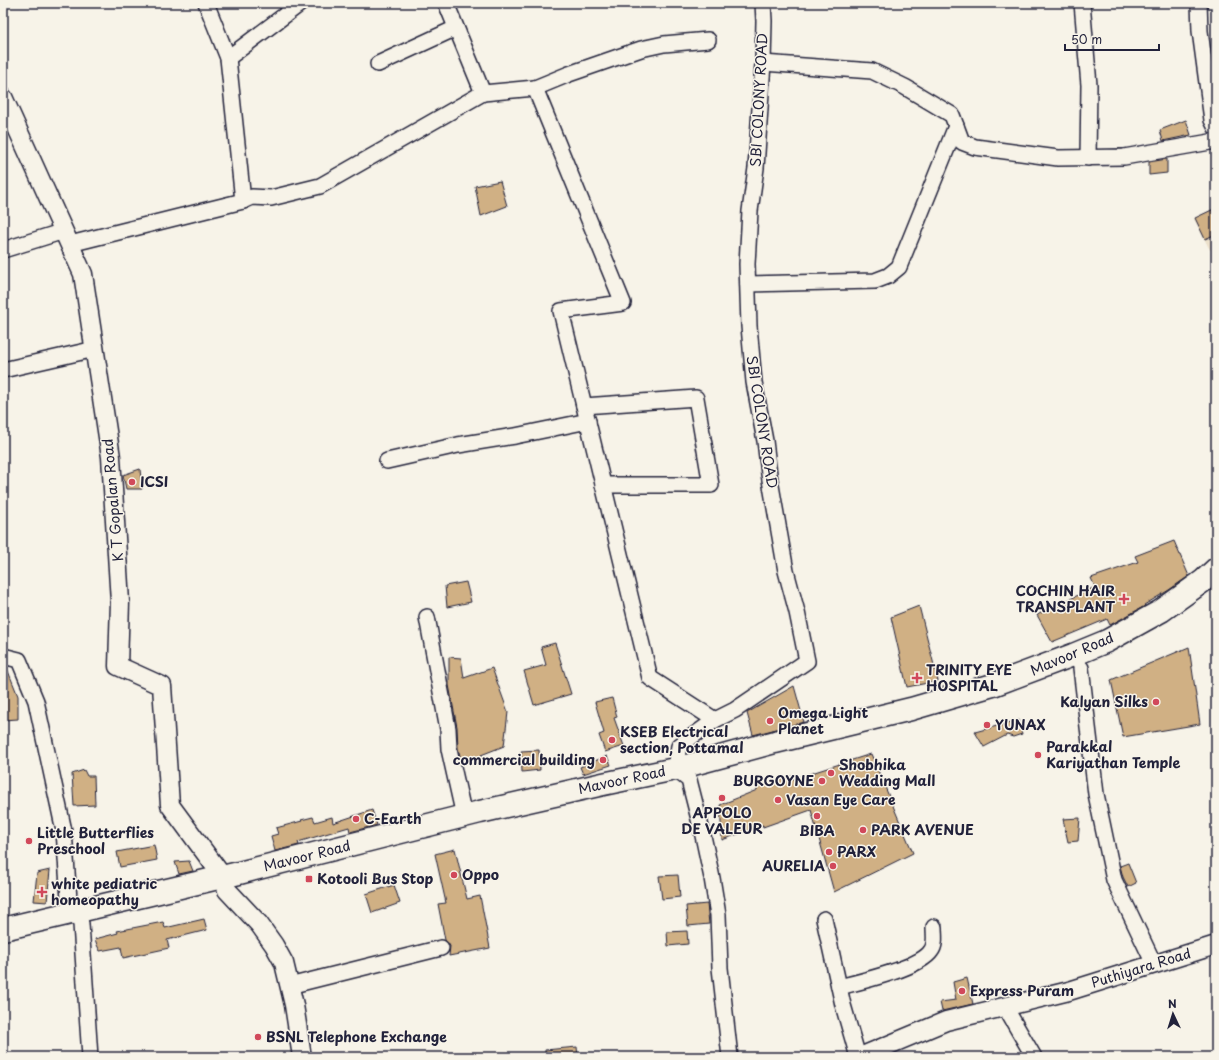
<svg xmlns="http://www.w3.org/2000/svg" width="1219" height="1060" font-family="'Playpen Sans',sans-serif">
	<style>
		.built { fill: #ebdfca }
		.building { fill: #d0b084; stroke: #22223b }
		.lines { fill: none; stroke-linecap: round; stroke-linejoin: round }
		.minor-casing { stroke: #22223b; stroke-width: 18 }
		.tertiary-casing { stroke: #22223b; stroke-width: 21 }
		.primary-casing { stroke: #22223b; stroke-width: 25 }
		.minor { stroke: #f7f3e8; stroke-width: 15 }
		.tertiary { stroke: #f7f3e8; stroke-width: 18 }
		.primary { stroke: #f7f3e8; stroke-width: 22 }
		.poi-dot { fill: #d1495b; stroke: #f7f3e8; stroke-width: 1.5 }
		.labels { text-anchor: middle; stroke-width: 3; stroke-linejoin: round; paint-order: stroke }
		.street-label { font-size: 14px; fill: #22223b; stroke: #f7f3e8 }
		.poi-label { font-size: 14px; font-weight: bold; fill: #22223b; stroke: #f7f3e8; text-anchor: start }
	</style>
	<rect width="100%" height="100%" fill="#f7f3e8"/>
	<filter id="ink" filterUnits="userSpaceOnUse"><feTurbulence type="fractalNoise" baseFrequency=".025" numOctaves="2"/><feDisplacementMap in="SourceGraphic" scale="8" xChannelSelector="R" yChannelSelector="G"/><feConvolveMatrix kernelMatrix="1 2 1 2 8 2 1 2 1" color-interpolation-filters="sRGB"/></filter>
	<g filter="url(#ink)">
		<polygon class="built" points="1216,207 1216,247 1210,250 1194,219"/>
		<g class="building">
			<polygon points="1186,120 1191,135 1163,141 1160,130"/>
			<polygon points="1167,159 1167,173 1149,175 1149,162"/>
			<polygon points="500,181 507,206 481,216 475,186"/>
			<polygon points="1216,208 1216,234 1205,239 1195,218"/>
			<polygon points="140,469 142,489 126,489 123,475"/>
			<polygon points="1174,541 1189,576 1169,590 1144,605 1145,606 1110,625 1107,619 1052,642 1037,615 1095,587 1091,578 1138,562 1135,556"/>
			<polygon points="466,582 471,602 447,607 445,586"/>
			<polygon points="919,606 938,681 907,687 891,617"/>
			<polygon points="555,643 571,694 534,705 524,671 546,665 541,647"/>
			<polygon points="1189,647 1200,724 1123,737 1111,680"/>
			<polygon points="449,657 461,658 464,678 492,668 508,712 504,746 481,755 482,757 462,764 458,748 457,727 449,685"/>
			<polygon points="3,665 6,666 18,696 18,719 3,720"/>
			<polygon points="794,686 804,722 753,735 747,713"/>
			<polygon points="612,698 617,717 614,718 624,746 605,752 599,735 604,733 595,702"/>
			<polygon points="1019,720 1022,734 1013,737 1007,735 984,747 975,732"/>
			<polygon points="539,750 540,770 522,772 521,751"/>
			<polygon points="871,754 913,853 834,892 811,810 763,827 763,825 722,840 720,805 757,790 757,787 792,776 793,779"/>
			<polygon points="607,756 611,765 583,774 580,767"/>
			<polygon points="84,770 87,776 94,776 95,805 74,806 72,774"/>
			<polygon points="372,810 377,825 350,832 349,827 298,842 299,845 275,851 271,836 278,834 276,828 302,821 301,820 313,817 315,822 332,817 333,823"/>
			<polygon points="1080,818 1078,841 1068,842 1063,819"/>
			<polygon points="154,845 157,860 120,867 117,852"/>
			<polygon points="455,849 467,899 480,896 490,948 449,956 450,946 445,940 438,904 446,903 435,854"/>
			<polygon points="189,861 193,871 179,874 175,862"/>
			<polygon points="1128,863 1136,883 1128,887 1123,877 1120,866"/>
			<polygon points="50,870 47,902 34,901 37,873"/>
			<polygon points="678,875 680,897 662,899 659,876"/>
			<polygon points="394,885 400,903 372,913 366,894"/>
			<polygon points="707,904 709,924 688,926 686,906"/>
			<polygon points="204,919 207,930 167,940 169,948 123,958 121,947 100,951 97,945 95,939 118,933 117,931 163,922 165,928"/>
			<polygon points="687,931 688,944 668,946 667,932"/>
			<polygon points="967,978 973,1004 942,1011 940,1002 956,1000 953,982"/>
			<polygon points="577,1047 578,1057 545,1057 545,1050"/>
		</g>
		<g class="lines">
			<defs>
				<g id="minor">
					<polyline points="206,3 228,58 243,201"/>
					<polyline points="446,3 483,93"/>
					<polyline points="1082,3 1089,85 1088,158"/>
					<polyline points="1199,3 1200,31 1212,120 1216,128"/>
					<polyline points="228,58 301,3"/>
					<polyline points="763,63 872,71 905,87 952,115 962,142 975,147 1058,158 1124,157 1216,141"/>
					<polyline points="378,64 456,28"/>
					<polyline points="535,88 569,74 641,49 664,44 708,40"/>
					<polyline points="70,244 243,201 252,197 271,198 320,186 483,93 535,88 623,303 561,311 650,678 715,720"/>
					<polyline points="3,250 64,231"/>
					<polyline points="748,284 875,281 888,276 899,267 956,126"/>
					<polyline points="3,370 95,349"/>
					<polyline points="584,406 696,398 711,485 603,485"/>
					<polyline points="387,461 458,445 515,436 588,421"/>
					<polyline points="427,617 448,729 449,749 464,816"/>
					<polyline points="3,656 19,660 36,701 64,831 70,913"/>
					<polyline points="1081,668 1096,794 1114,880 1154,964"/>
					<polyline points="78,911 81,924 90,1057"/>
					<polyline points="824,919 843,1005 858,1057"/>
					<polyline points="289,986 441,948"/>
					<path d="M839,987c20,-5 81,-19 92,-36 5,-6 3,-16 3,-24"/>
					<polyline points="1005,1007 1034,1057"/>
					<polyline points="730,1057 720,968 718,915 712,878 702,831 689,780 675,769 679,746 715,720 735,710 807,661 797,612 786,571 769,474 765,441 754,382 749,326 747,264 750,211 756,168 763,63 764,21 763,3"/>
				</g>
				<g id="tertiary">
					<polyline points="3,97 83,274 111,457 120,602 118,666 162,686 170,805 223,877 227,890 259,924 274,945 284,963 294,1005 302,1057"/>
					<polyline points="860,1057 946,1021 1069,991 1216,945"/>
				</g>
				<polyline id="primary" points="3,929 239,873 480,812 603,784 675,769 775,742 911,709 993,685 1073,655 1107,641 1161,611 1203,581 1216,569"/>
			</defs>
			<use href="#minor" class="minor-casing"/>
			<use href="#tertiary" class="tertiary-casing"/>
			<use href="#primary" class="primary-casing"/>
			<use href="#minor" class="minor"/>
			<use href="#tertiary" class="tertiary"/>
			<use href="#primary" class="primary"/>
		</g>
	</g>
	<g class="poi-dot">
		<circle cx="132" cy="482" r="4"/>
		<path d="M1122 593h4v4h4v4h-4v4h-4v-4h-4v-4h4z"/>
		<path d="M915 672h4v4h4v4h-4v4h-4v-4h-4v-4h4z"/>
		<circle cx="1156" cy="702" r="4"/>
		<circle cx="770" cy="721" r="4"/>
		<circle cx="987" cy="725" r="4"/>
		<circle cx="612" cy="740" r="4"/>
		<circle cx="1038" cy="755" r="4"/>
		<circle cx="603" cy="760" r="4"/>
		<circle cx="831" cy="773" r="4"/>
		<circle cx="822" cy="781" r="4"/>
		<circle cx="722" cy="798" r="4"/>
		<circle cx="778" cy="800" r="4"/>
		<circle cx="817" cy="816" r="4"/>
		<circle cx="356" cy="819" r="4"/>
		<circle cx="863" cy="830" r="4"/>
		<circle cx="29" cy="841" r="4"/>
		<circle cx="829" cy="852" r="4"/>
		<circle cx="833" cy="866" r="4"/>
		<circle cx="454" cy="875" r="4"/>
		<rect x="305" y="875" width="8" height="8" rx="2"/>
		<path d="M40 886h4v4h4v4h-4v4h-4v-4h-4v-4h4z"/>
		<circle cx="962" cy="991" r="4"/>
		<circle cx="258" cy="1037" r="4"/>
	</g>
	<g class="labels">
		<g class="street-label">
			<text transform="translate(759 100) rotate(-87)" y="5">SBI COLONY ROAD</text>
			<text transform="translate(762 422) rotate(81)" y="5">SBI COLONY ROAD</text>
			<text transform="translate(113 500) rotate(-95)" y="5">K T Gopalan Road</text>
			<text transform="translate(1072 654) rotate(-23)" y="5">Mavoor Road</text>
			<text transform="translate(622 780) rotate(-12)" y="5">Mavoor Road</text>
			<text transform="translate(307 856) rotate(-14)" y="5">Mavoor Road</text>
			<text transform="translate(1141 968) rotate(-17)" y="5">Puthiyara Road</text>
		</g>
		<g class="poi-label">
			<text x="140" y="487">ICSI</text>
			<text x="1115" y="596" text-anchor="end">COCHIN HAIR<tspan x="1115" dy="16">TRANSPLANT</tspan></text>
			<text x="926" y="675">TRINITY EYE<tspan x="926" dy="16">HOSPITAL</tspan></text>
			<text x="1148" y="707" text-anchor="end">Kalyan Silks</text>
			<text x="778" y="718">Omega Light<tspan x="778" dy="16">Planet</tspan></text>
			<text x="995" y="730">YUNAX</text>
			<text x="620" y="737">KSEB Electrical<tspan x="620" dy="16">section, Pottamal</tspan></text>
			<text x="1046" y="752">Parakkal<tspan x="1046" dy="16">Kariyathan Temple</tspan></text>
			<text x="595" y="765" text-anchor="end">commercial building</text>
			<text x="839" y="770">Shobhika<tspan x="839" dy="16">Wedding Mall</tspan></text>
			<text x="814" y="786" text-anchor="end">BURGOYNE</text>
			<text x="786" y="805">Vasan Eye Care</text>
			<text x="722" y="818" text-anchor="middle">APPOLO<tspan x="722" dy="16">DE VALEUR</tspan></text>
			<text x="364" y="824">C-Earth</text>
			<text x="871" y="835">PARK AVENUE</text>
			<text x="817" y="836" text-anchor="middle">BIBA</text>
			<text x="37" y="838">Little Butterflies<tspan x="37" dy="16">Preschool</tspan></text>
			<text x="837" y="857">PARX</text>
			<text x="825" y="871" text-anchor="end">AURELIA</text>
			<text x="462" y="880">Oppo</text>
			<text x="317" y="884">Kotooli Bus Stop</text>
			<text x="51" y="889">white pediatric<tspan x="51" dy="16">homeopathy</tspan></text>
			<text x="970" y="996">Express Puram</text>
			<text x="266" y="1042">BSNL Telephone Exchange</text>
		</g>
	</g>
	<rect width="1219" height="1060" fill="none" stroke="#f7f3e8" stroke-width="16"/>
	<rect x="8" y="8" width="1203" height="1044" fill="none" stroke="#22223b" stroke-width="1.5" filter="url(#ink)"/>
	<g transform="translate(1173 1014) rotate(356)" stroke="#f7f3e8" stroke-width="3" paint-order="stroke">
	<path d="M0-3L7 15L0 10L-7 15Z" fill="#22223b"/>
	<text y="-6" font-size="11" font-weight="bold" text-anchor="middle" fill="#22223b">N</text>
	</g>
	<path d="M1065 44v6h94v-6" fill="none" stroke="#22223b" stroke-width="2"/>
	<text x="1071" y="44" font-size="12" fill="#22223b" stroke="#f7f3e8" stroke-width="3" paint-order="stroke">50 m</text>
</svg>
